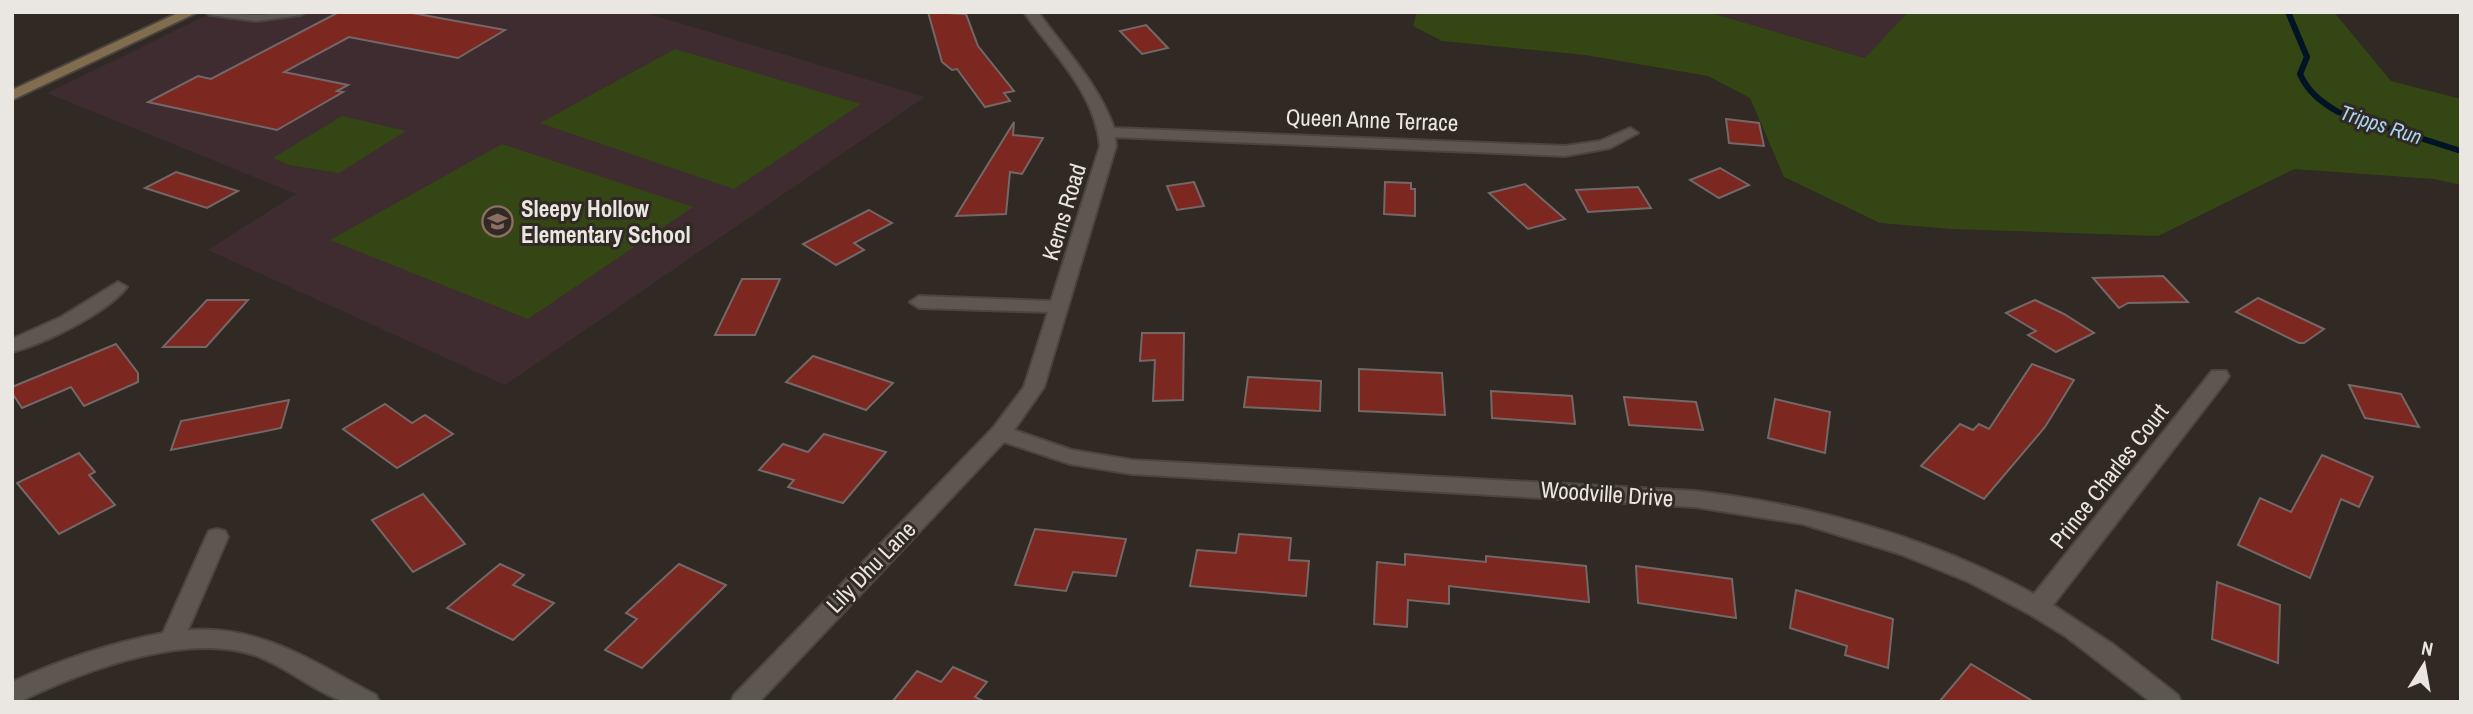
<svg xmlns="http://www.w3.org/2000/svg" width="2473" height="714" font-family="'Archivo Narrow',sans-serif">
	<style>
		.education { fill: #3f2c31 }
		.green { fill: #344613 }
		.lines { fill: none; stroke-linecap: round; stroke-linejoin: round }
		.stream { stroke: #001425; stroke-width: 6 }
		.building { fill: #7d2721; stroke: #736867; stroke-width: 2 }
		.service-casing { stroke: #4a4540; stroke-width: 4 }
		.minor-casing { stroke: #4a4540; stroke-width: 4 }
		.secondary-casing { stroke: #4a4540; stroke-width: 4 }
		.service { fill: #5e5650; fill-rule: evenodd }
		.minor { fill: #5e5650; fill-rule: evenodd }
		.secondary { fill: #826c4e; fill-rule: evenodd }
		.labels { text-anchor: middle; stroke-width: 6; stroke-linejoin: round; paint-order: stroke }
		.far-water-label { font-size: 21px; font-style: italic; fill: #a8d2ef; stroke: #302924 }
		.street-label { font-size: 23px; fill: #eae6e2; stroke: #302924 }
		.poi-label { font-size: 23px; font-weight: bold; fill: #eae6e2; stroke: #302924; text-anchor: start }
	</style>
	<rect width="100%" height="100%" fill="#302924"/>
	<g class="education">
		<polygon points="213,12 643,12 925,97 505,385 208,250 296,194 47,93"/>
		<polygon points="1708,12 1908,12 1866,58"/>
	</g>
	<g class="green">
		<polygon points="1417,12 1708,12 1865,58 1908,12 2334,12 2391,81 2461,99 2461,185 2434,179 2294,169 2158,236 1951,229 1880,223 1784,177 1750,98 1708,76 1585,55 1442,41 1413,26"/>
		<polygon points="675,49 861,104 734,189 540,123"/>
		<polygon points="342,116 406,131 339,173 289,165 273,158"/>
		<polygon points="502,144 693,207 528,319 330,240"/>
	</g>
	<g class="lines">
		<path class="stream" d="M2288,12l19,45 -7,17c8,18 21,28 38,38l123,39"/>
	</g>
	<g class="building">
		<polygon points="339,12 407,12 505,30 458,58 349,37 284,72 348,85 337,91 343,92 277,130 148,102 198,76 211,79"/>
		<polygon points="928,12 966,14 978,46 1014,91 1004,93 1010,101 985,107 957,69 952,70 942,62"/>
		<polygon points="1146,25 1168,48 1142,54 1120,31"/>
		<polygon points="1726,119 1759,123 1764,146 1729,143"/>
		<polygon points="1014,122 1013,135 1043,138 1022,174 1010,172 1006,214 956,216"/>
		<polygon points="1720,168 1749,185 1719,198 1690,180"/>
		<polygon points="176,172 238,191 207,208 145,188"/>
		<polygon points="1194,182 1204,206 1177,210 1167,186"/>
		<polygon points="1385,182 1411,183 1411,189 1415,189 1415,216 1384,214"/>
		<polygon points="1525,184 1565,219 1528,229 1489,193"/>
		<polygon points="1638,187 1651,208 1588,212 1576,190"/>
		<polygon points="869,210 892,223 854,243 864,250 836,265 803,244"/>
		<polygon points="2163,276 2188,302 2128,303 2119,308 2093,278"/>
		<polygon points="742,279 780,279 755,335 715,335"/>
		<polygon points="2258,298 2324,329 2304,343 2299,343 2236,312"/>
		<polygon points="207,300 248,300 206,347 163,347"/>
		<polygon points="2035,300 2064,314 2094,333 2056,352 2028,335 2036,331 2006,313"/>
		<polygon points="1142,333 1184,333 1183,400 1153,401 1155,360 1140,361"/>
		<polygon points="116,344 138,373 138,382 84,406 71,387 22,408 12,393 12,387"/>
		<polygon points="813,356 893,383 866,410 786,382"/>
		<polygon points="2032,364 2074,380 2045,427 1984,499 1921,466 1960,424 1973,430 1979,424 1989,429"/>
		<polygon points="1359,369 1442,373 1445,415 1359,411"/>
		<polygon points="1248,377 1321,381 1320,411 1244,407"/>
		<polygon points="2349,385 2401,394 2419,427 2365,418"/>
		<polygon points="1491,391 1572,396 1575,424 1492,418"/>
		<polygon points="1624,397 1696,402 1703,430 1629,425"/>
		<polygon points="1775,399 1830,412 1825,453 1768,438"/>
		<polygon points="289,400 281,428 171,450 181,421"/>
		<polygon points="385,404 412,423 425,415 453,434 397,468 343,429"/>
		<polygon points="824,434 886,452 843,503 788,487 794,480 759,470 783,444 808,452"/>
		<polygon points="79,453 95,472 89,475 115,505 59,534 17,483"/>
		<polygon points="2322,455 2373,477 2359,507 2341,499 2310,578 2238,545 2260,498 2291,512"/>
		<polygon points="423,494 465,544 413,572 372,520"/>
		<polygon points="1035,529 1126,539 1116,576 1073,572 1066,591 1015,585"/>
		<polygon points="1239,534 1291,538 1289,560 1309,561 1306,596 1190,586 1197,550 1236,553"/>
		<polygon points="1405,554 1486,562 1486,556 1586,566 1589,602 1449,586 1449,604 1408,600 1407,627 1374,624 1377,562 1405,565"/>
		<polygon points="500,564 524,575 513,585 554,603 513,640 447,608"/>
		<polygon points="679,564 726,585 642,668 605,650 637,619 626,613"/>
		<polygon points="1636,566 1732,579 1736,618 1638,603"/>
		<polygon points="2217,582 2280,605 2278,663 2212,639"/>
		<polygon points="1796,590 1893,619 1888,668 1845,655 1847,646 1790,628"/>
		<polygon points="1971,664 2034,702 1939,702"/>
		<polygon points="953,667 987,682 975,697 985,702 892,702 917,671 941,682"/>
	</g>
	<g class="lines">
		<defs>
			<polygon id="service" points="205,12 256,15 306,12 301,15 256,21 210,15"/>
			<g id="minor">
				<path d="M1024,12h14c27,38 60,71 76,116l451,18 35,-5 30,-13 8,5 -28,15 -45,8 -450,-19 1,9 -72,241 -30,43 58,20 60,10 563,31c119,14 234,46 339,103l178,-223h14l3,5 -3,5 -173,224 61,40 64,50 3,7h-30l-86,-66 -34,-21 -62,-33 -69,-28 -97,-30 -108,-17 -563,-33 -62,-10 -66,-22 -245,260h-28l3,-7 259,-267 31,-41 24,-75 -129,-4 -9,-6 9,-6 132,5 49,-155c-5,-54 -46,-91 -76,-134z"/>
				<path d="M118,282l9,5c-20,26 -83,57 -115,65v-13l49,-22z"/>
				<path d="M217,529l8,2 3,6 -40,93c72,-6 127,33 188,65l3,7c-11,0 -27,3 -37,-1 -30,-11 -55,-34 -85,-45 -70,-25 -172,14 -236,45l-9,1v-20c48,-22 99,-39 151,-49l43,-96 3,-6z"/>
			</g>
			<polygon id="secondary" points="180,12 198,12 12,100 12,90"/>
		</defs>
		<use href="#service" class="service-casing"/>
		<use href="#minor" class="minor-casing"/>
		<use href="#secondary" class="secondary-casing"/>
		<use href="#service" class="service"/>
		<use href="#minor" class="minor"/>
		<use href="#secondary" class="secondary"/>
	</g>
	<defs>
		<symbol id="school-ring" viewBox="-11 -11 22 22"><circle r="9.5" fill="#302924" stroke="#8d6e63" stroke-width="1.5"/><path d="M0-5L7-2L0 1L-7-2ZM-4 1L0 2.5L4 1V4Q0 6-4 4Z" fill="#8d6e63"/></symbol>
	</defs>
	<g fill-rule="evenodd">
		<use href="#school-ring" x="480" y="204" width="35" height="35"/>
	</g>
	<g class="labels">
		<g class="far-water-label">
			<text transform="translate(2381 125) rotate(18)" y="7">Tripps Run</text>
		</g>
		<g class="street-label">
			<text transform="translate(1372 120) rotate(2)" y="8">Queen Anne Terrace</text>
			<text transform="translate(1064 212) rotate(-73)" y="8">Kerns Road</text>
			<text transform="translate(2109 476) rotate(-52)" y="8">Prince Charles Court</text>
			<text transform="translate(1607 494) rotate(4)" y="8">Woodville Drive</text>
			<text transform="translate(871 567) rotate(-46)" y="8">Lily Dhu Lane</text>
		</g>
		<g class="poi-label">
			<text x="521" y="217">Sleepy Hollow<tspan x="521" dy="26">Elementary School</tspan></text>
		</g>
	</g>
	<rect width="2473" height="714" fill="none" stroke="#eae6e2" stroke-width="28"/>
	<g transform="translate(2424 665) rotate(11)" stroke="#302924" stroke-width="5" paint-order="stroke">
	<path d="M0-5L12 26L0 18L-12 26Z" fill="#eae6e2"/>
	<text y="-10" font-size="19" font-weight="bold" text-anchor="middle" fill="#eae6e2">N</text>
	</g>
</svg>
